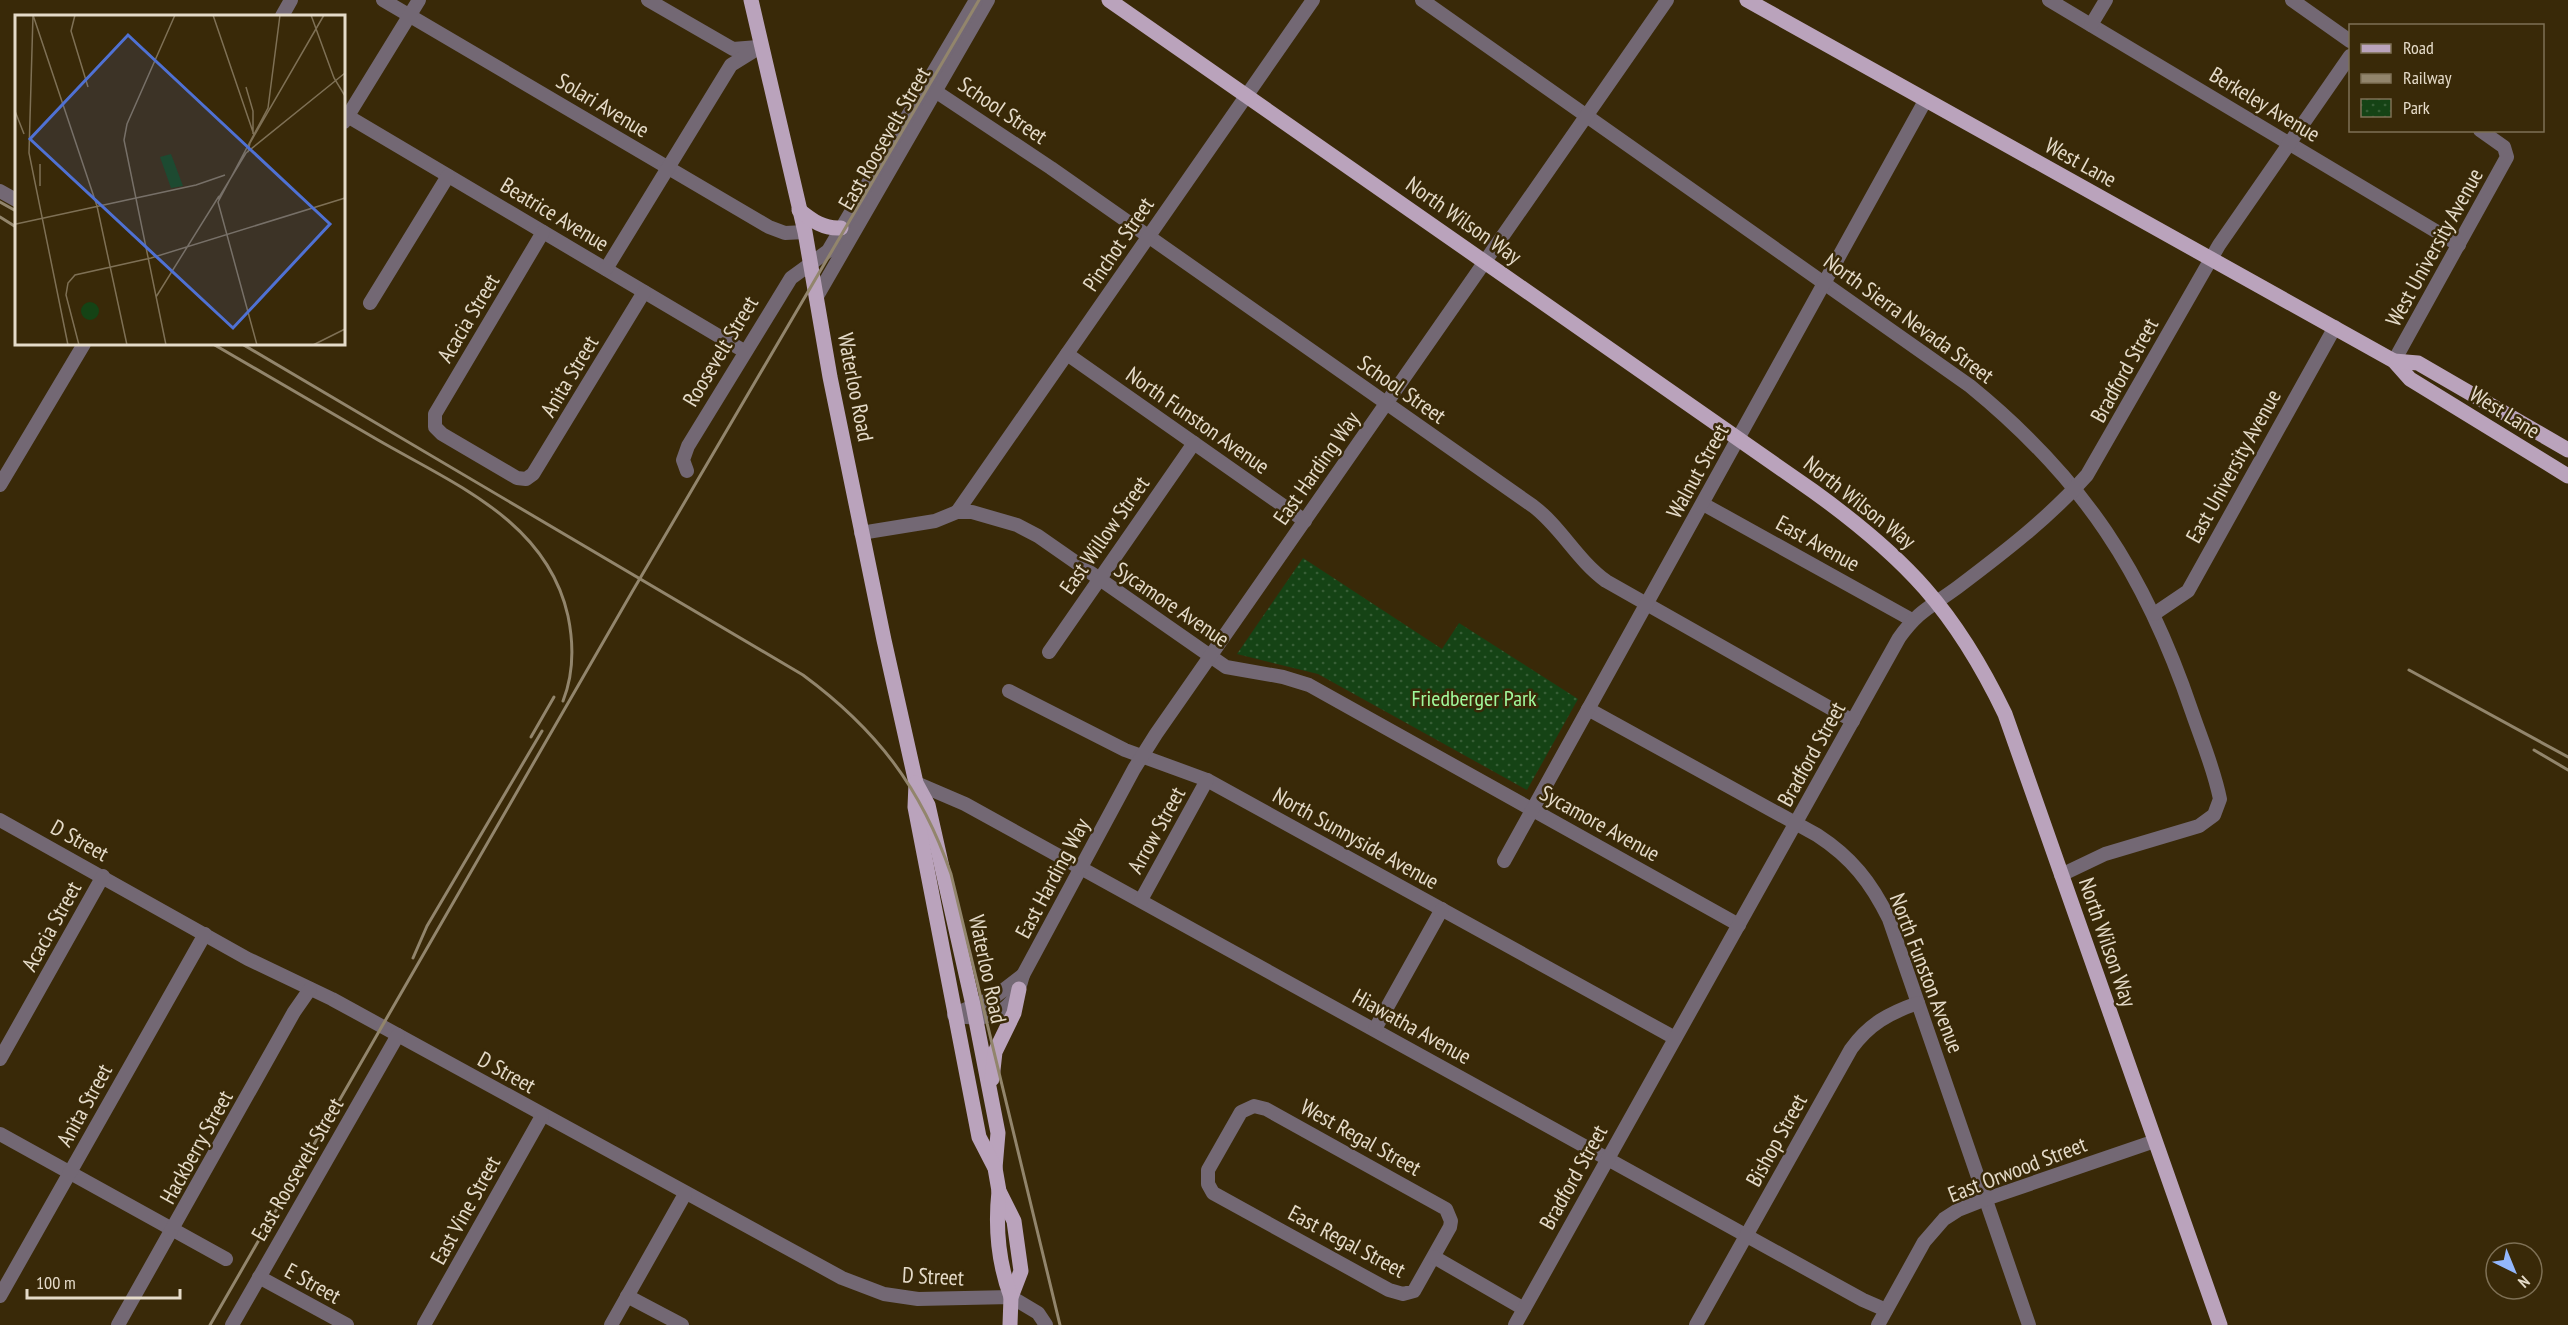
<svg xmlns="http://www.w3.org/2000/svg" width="2568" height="1325" font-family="'PT Sans Narrow',sans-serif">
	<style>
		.park { fill: url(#park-dots) }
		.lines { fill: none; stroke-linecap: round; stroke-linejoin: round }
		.minor { stroke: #736874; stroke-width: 14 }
		.major { stroke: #baa3bc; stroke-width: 15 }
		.rail { stroke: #92856c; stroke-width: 3 }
		.labels { text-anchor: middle; stroke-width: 5; stroke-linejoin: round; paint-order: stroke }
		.street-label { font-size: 22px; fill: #e5dbc9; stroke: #392908 }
		.park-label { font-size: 22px; fill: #a0f89b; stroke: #392908 }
		.inset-road { fill: none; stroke: #7e7055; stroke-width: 1.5 }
		.view { fill: #4f71d4; fill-opacity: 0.15; stroke: #4f71d4; stroke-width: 3 }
		.inset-edge { fill: none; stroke: #e5dbc9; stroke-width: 3 }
	</style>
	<defs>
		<pattern id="park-dots" width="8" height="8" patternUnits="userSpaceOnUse" patternTransform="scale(1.5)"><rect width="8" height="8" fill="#154315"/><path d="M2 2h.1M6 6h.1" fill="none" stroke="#375e36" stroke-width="1.8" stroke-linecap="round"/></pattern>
	</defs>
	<rect width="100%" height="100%" fill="#392908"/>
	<polygon class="park" points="1303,558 1442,649 1459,623 1578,699 1527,790 1318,674 1237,654"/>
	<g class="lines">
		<g class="minor">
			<polyline points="383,0 769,227 785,233 805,232"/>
			<polyline points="648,0 733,49 758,47"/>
			<path d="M1422,0l548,386c114,93 175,187 222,326 10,29 22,57 28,87l-6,16 -15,11 -94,28 -44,21"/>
			<polyline points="2049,0 2459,245"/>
			<polyline points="2292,0 2350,41"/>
			<polyline points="282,16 291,0"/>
			<polyline points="2091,25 2106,0"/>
			<path d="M926,85l125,83 482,338c28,21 44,54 73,75l247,140"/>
			<polyline points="344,114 744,351"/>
			<polyline points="344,122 419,0"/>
			<polyline points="0,191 16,200"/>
			<polyline points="543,232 435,414 435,427 442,434 517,478 526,479 533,474 644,292"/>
			<polyline points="606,269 731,65 760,47"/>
			<polyline points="816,298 988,0"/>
			<polyline points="370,303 448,176"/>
			<polyline points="1067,354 1305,521"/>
			<polyline points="2394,361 2507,157 2504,147 2480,130"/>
			<polyline points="687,471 683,460 688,446 791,278 828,251 976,0"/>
			<polyline points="0,485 84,344"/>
			<polyline points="1703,504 1912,620"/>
			<polyline points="957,512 1313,0"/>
			<polyline points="861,533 935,521 957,512 972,512 1017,525 1038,536 1226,667 1283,677 1309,685 1739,925"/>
			<polyline points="2154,614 2188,591 2335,327"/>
			<polyline points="1049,652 1194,443"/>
			<polyline points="1009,691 1125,750 1207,780 1675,1038"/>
			<path d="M1588,709l229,126c34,22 54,47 72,84l140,406"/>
			<polyline points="916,783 965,804 1863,1300 1886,1310"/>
			<polyline points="0,820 248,959 332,999 842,1278 884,1294 918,1299 1011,1297 1038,1313 1046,1325"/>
			<polyline points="1504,861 1925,101"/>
			<polyline points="1141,900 1207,780"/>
			<polyline points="964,1010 993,998 1023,975"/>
			<path d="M954,1015c36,8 60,-2 69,-40l111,-206 22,-35 511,-734"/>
			<polyline points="1375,1029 1442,909"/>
			<polyline points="0,1059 103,876"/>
			<polygon points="1254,1106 1266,1109 1446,1209 1451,1221 1450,1227 1414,1291 1403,1294 1389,1290 1213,1193 1208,1184 1208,1170 1241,1112"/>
			<polyline points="0,1134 226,1259"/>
			<polyline points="1434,1257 1524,1309"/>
			<polyline points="259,1277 347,1325"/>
			<polyline points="0,1296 205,934"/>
			<polyline points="627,1296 682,1325"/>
			<polyline points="118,1325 294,1012 310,989"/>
			<polyline points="232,1325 398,1035"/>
			<polyline points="424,1325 542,1116"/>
			<polyline points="611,1325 685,1194"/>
			<path d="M1515,1325l384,-687c20,-28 32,-31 59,-51 45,-34 92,-70 129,-112l132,-230 131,-189"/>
			<path d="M1696,1325l155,-276c18,-25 38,-36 67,-46"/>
			<polyline points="1878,1325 1924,1242 1944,1219 1958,1210 1986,1199 2155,1141"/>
		</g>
		<g class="major">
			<polyline points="751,0 805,232 830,377 884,640 916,783 928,805 973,1005 998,1133 995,1168"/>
			<path d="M1109,0l704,491c93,67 142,119 192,223l215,611"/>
			<polyline points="1747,0 2394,361 2410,379 2568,476"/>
			<path d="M799,210c14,11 24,19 42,18"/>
			<polyline points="2394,361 2418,363 2568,450"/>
			<polyline points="916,783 915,807 979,1137 995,1168 999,1191 1014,1221 1021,1271 1011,1297 1010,1325"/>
			<polyline points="992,1079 995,1052 1014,1013 1019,989"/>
			<path d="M999,1191c-4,37 -1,71 12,106"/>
		</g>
		<g class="rail">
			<polyline points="0,202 16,211"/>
			<polyline points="0,217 16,227"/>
			<path d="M213,344c55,32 110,64 165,96 76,44 169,81 190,176 6,29 6,57 -5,85"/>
			<path d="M242,344l561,331c73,54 118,112 148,199l109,451"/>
			<polyline points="2409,670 2568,757"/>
			<polyline points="531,737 554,697"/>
			<polyline points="2534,750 2568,770"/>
			<polyline points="413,958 427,926 542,731"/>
			<polyline points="210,1325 632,592 979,0"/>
		</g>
	</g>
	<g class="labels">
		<g class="street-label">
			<text transform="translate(2265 104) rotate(31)" y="8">Berkeley Avenue</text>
			<text transform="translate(603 105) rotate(31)" y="8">Solari Avenue</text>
			<text transform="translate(1003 110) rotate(34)" y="8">School Street</text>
			<text transform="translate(884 138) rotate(-60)" y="8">East Roosevelt Street</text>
			<text transform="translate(2081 162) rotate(29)" y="8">West Lane</text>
			<text transform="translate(555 214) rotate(31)" y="8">Beatrice Avenue</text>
			<text transform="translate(1464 220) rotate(35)" y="8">North Wilson Way</text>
			<text transform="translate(1118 244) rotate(-56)" y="8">Pinchot Street</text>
			<text transform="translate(2434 247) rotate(-61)" y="8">West University Avenue</text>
			<text transform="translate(468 318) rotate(-59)" y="8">Acacia Street</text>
			<text transform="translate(1909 318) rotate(36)" y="8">North Sierra Nevada Street</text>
			<text transform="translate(720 351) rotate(-59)" y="8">Roosevelt Street</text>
			<text transform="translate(2124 370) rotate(-61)" y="8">Bradford Street</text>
			<text transform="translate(569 376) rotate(-59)" y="8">Anita Street</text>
			<text transform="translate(856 387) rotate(79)" y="8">Waterloo Road</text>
			<text transform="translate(1402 389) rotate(35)" y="8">School Street</text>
			<text transform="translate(2505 412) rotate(32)" y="8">West Lane</text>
			<text transform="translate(1198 420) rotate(35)" y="8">North Funston Avenue</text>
			<text transform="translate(2233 466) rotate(-61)" y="8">East University Avenue</text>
			<text transform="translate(1316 468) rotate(-55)" y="8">East Harding Way</text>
			<text transform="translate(1697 471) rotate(-61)" y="8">Walnut Street</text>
			<text transform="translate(1860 502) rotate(38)" y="8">North Wilson Way</text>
			<text transform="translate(1104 535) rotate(-55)" y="8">East Willow Street</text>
			<text transform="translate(1818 543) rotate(29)" y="8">East Avenue</text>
			<text transform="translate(1172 604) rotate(34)" y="8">Sycamore Avenue</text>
			<text transform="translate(1811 754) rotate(-61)" y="8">Bradford Street</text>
			<text transform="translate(1600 823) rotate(29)" y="8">Sycamore Avenue</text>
			<text transform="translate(1156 830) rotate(-61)" y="8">Arrow Street</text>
			<text transform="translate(1356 838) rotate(29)" y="8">North Sunnyside Avenue</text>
			<text transform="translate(80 840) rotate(29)" y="8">D Street</text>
			<text transform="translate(1052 878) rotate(-62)" y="8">East Harding Way</text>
			<text transform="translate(51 926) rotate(-61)" y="8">Acacia Street</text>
			<text transform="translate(2108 942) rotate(71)" y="8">North Wilson Way</text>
			<text transform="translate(988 969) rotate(78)" y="8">Waterloo Road</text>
			<text transform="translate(1927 973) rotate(69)" y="8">North Funston Avenue</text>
			<text transform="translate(1412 1026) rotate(29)" y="8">Hiawatha Avenue</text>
			<text transform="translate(507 1072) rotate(29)" y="8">D Street</text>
			<text transform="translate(84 1105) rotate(-61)" y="8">Anita Street</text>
			<text transform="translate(1361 1137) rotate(29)" y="8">West Regal Street</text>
			<text transform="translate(1776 1140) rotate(-61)" y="8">Bishop Street</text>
			<text transform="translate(196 1147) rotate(-61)" y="8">Hackberry Street</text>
			<text transform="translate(297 1169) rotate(-60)" y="8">East Roosevelt Street</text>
			<text transform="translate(2017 1169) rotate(-21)" y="8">East Orwood Street</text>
			<text transform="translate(1573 1177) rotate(-61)" y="8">Bradford Street</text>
			<text transform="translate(465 1210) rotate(-61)" y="8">East Vine Street</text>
			<text transform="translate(1347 1241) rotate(28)" y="8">East Regal Street</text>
			<text transform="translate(933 1276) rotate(3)" y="8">D Street</text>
			<text transform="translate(313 1283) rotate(29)" y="8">E Street</text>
		</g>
		<g class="park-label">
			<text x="1474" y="706">Friedberger Park</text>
		</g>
	</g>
	<g transform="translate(15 15)">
		<rect width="330" height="330" fill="#392908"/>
		<path d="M66 296a9 9 0 1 1 18 0a9 9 0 1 1-18 0Z" fill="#154315"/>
		<path d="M156,139l12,32 -12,2 -11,-31z" fill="#154315"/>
		<path class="inset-road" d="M18,0l64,191 30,139M18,0l-4,138 39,192M60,0l-4,16 17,56M198,0l41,120M296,0l23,63 11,18M231,72l7,24v23M0,96l9,23M233,137l2,-9 74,-128M25,149v22M203,184l28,-46 99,-80M1,209l180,-39 29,-10M141,282l63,-101M64,330l-13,-50 2,-12 7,-8 76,-17 194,-60M151,330l-42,-205 3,-16 48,-109M242,330l-39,-143 50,-94 12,-93M298,330l32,-16"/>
		<path class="view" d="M113,20l202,189 -97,104 -203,-189z"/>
		<rect width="330" height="330" class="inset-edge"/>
	</g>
	<rect x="2349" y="24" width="195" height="108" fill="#392908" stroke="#7e7055" stroke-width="1.5"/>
	<rect x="2361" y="44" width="30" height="9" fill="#baa3bc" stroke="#7e7055" stroke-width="1.5"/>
	<text x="2403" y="54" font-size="18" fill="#e5dbc9">Road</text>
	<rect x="2361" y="74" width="30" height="9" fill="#92856c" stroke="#7e7055" stroke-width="1.5"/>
	<text x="2403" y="84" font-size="18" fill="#e5dbc9">Railway</text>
	<rect x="2361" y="99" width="30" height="18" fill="url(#park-dots)" stroke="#7e7055" stroke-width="1.5"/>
	<text x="2403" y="114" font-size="18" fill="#e5dbc9">Park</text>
	<g transform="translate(2514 1271) rotate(137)"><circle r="28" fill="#392908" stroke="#7e7055" stroke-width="1.5"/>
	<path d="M0-4.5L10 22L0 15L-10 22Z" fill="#93b7fd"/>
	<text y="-9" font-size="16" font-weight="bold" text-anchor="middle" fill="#e5dbc9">N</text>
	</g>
	<path d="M27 1289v9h153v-9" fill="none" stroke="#e5dbc9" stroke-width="3"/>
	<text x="36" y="1289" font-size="18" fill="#e5dbc9" stroke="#392908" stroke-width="4.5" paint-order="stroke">100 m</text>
</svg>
